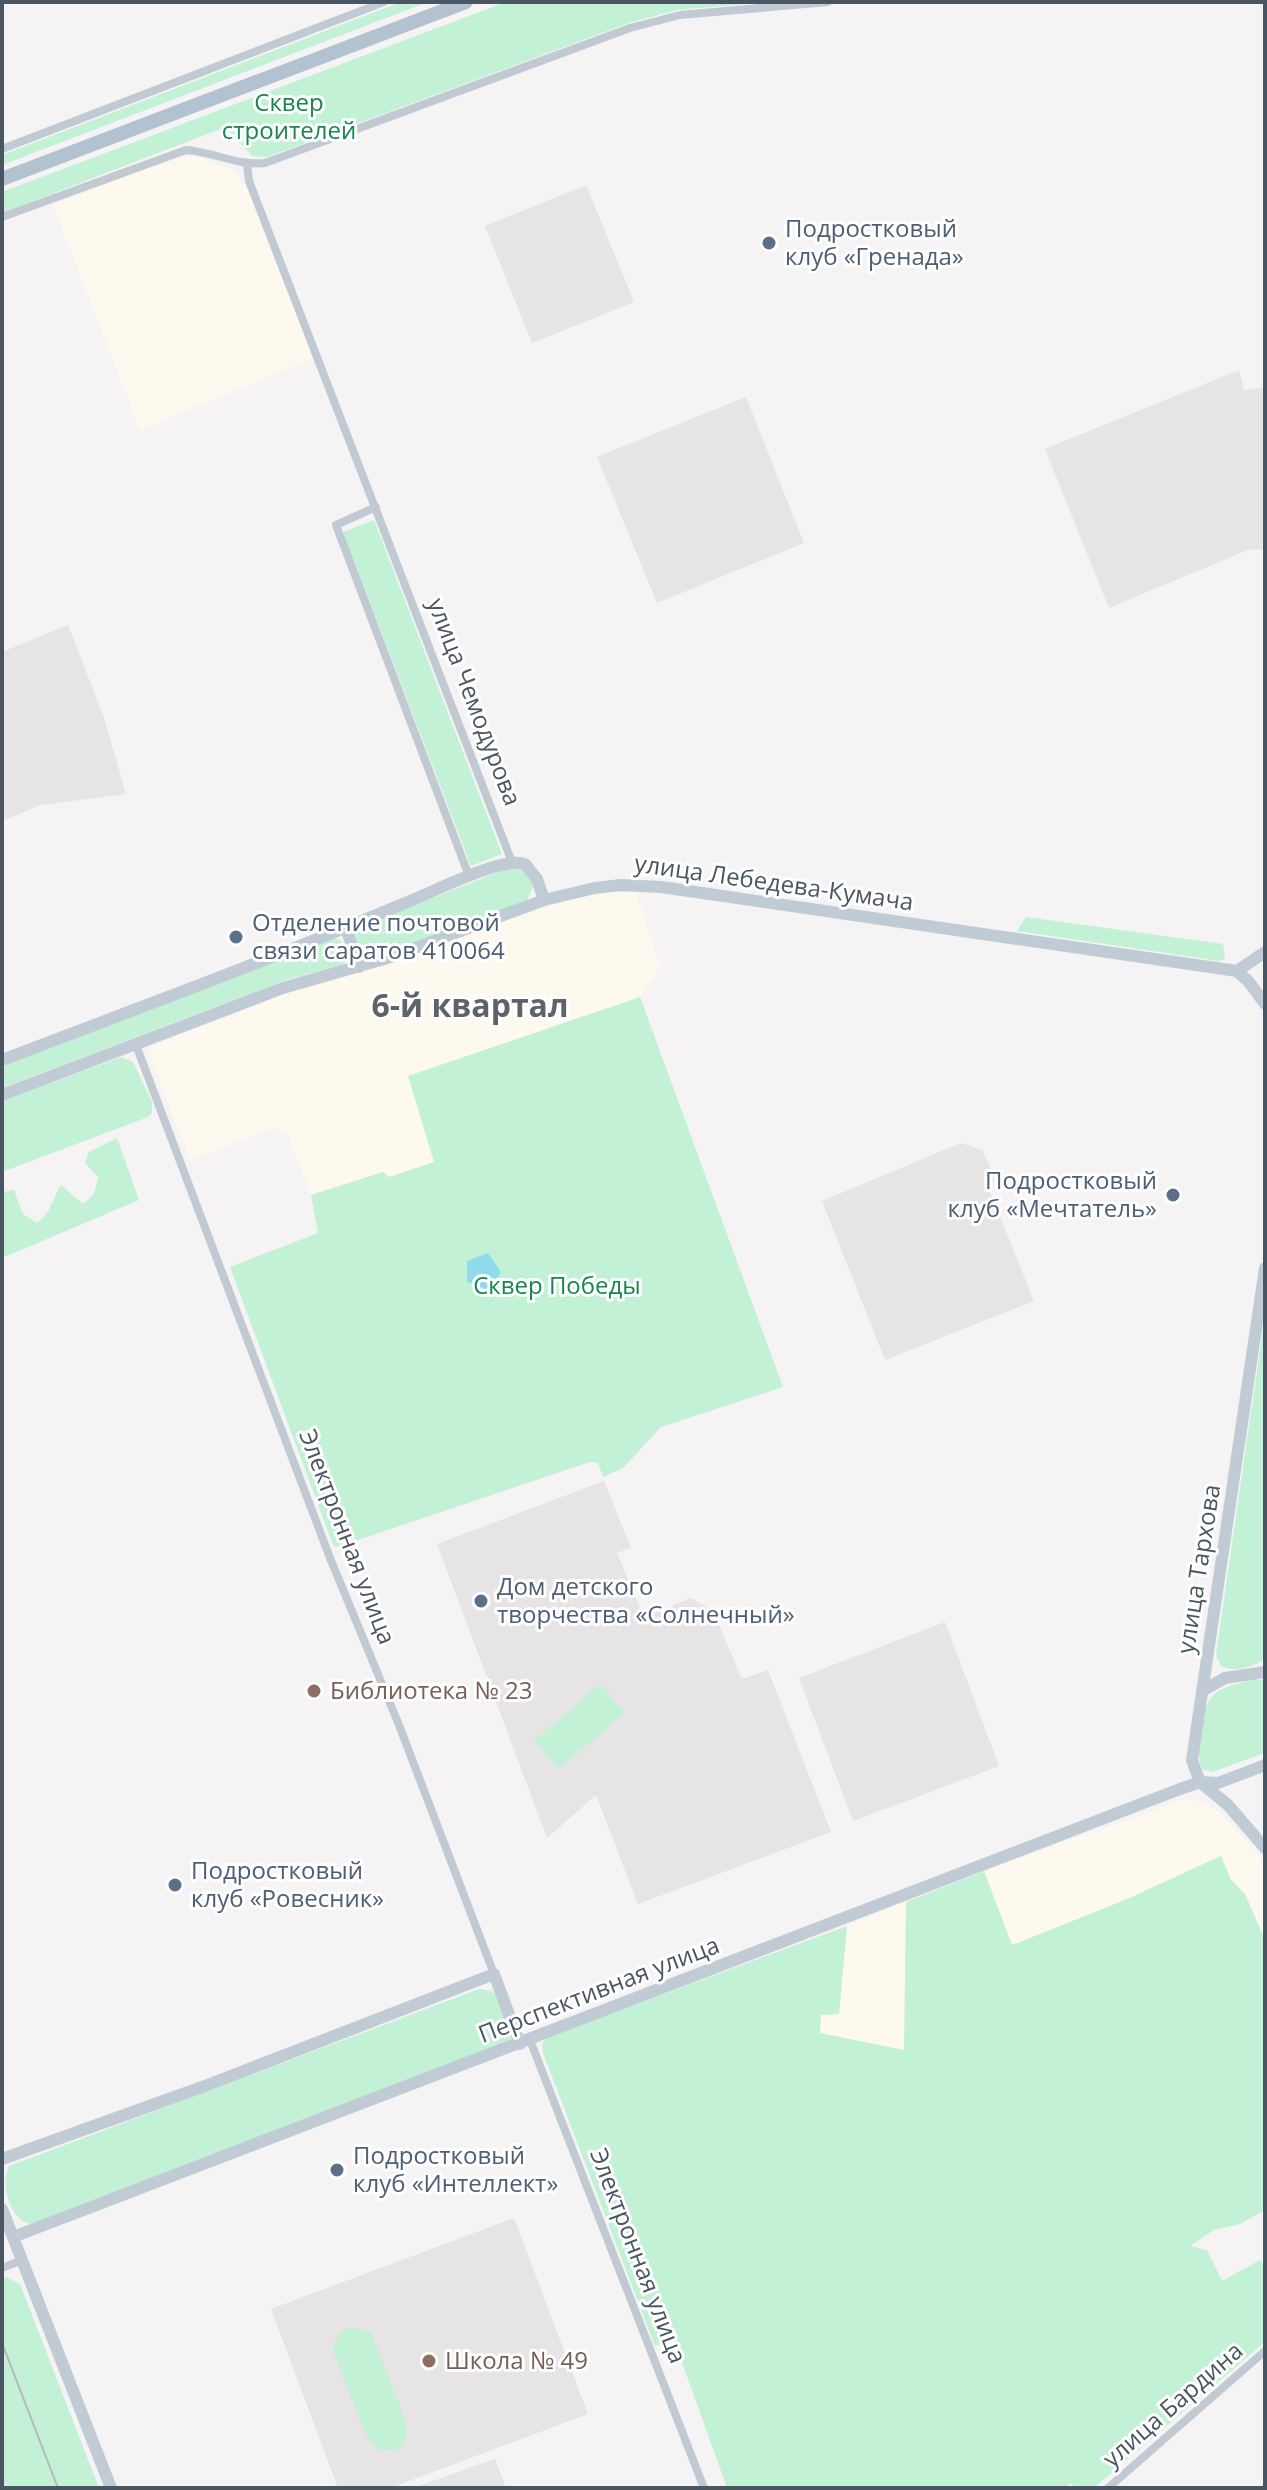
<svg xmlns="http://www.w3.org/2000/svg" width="1267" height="2490" font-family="'Open Sans',sans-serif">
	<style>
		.commercial { fill: #fdf9ef }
		.education { fill: #e6e4e5 }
		.green { fill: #c3f1d5 }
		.water { fill: #90daee }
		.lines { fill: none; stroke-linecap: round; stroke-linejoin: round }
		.street { stroke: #c1cad2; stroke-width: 8 }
		.secondary { stroke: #c1cbd6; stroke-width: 12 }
		.primary { stroke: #b3c2d1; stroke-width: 14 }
		.tram { stroke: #b5b8bd; stroke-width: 2 }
		.service-dot { fill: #5c6f8a; stroke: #fff; stroke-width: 3 }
		.education-dot { fill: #8d6e63; stroke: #fff; stroke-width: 3 }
		.labels { text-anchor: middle; stroke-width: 6; stroke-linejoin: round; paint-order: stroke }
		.park-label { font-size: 24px; fill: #17864f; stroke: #fff }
		.service-label { font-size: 24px; fill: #4e5e75; stroke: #fff; text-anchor: start }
		.street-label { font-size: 24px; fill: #4a5661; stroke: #fff }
		.education-label { font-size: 24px; fill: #785e54; stroke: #fff; text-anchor: start }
		.district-label { font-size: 32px; font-weight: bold; fill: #5f6368; stroke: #fff }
	</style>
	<rect width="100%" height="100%" fill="#f5f3f3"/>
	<g class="commercial">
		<polygon points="184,156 203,158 214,165 230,168 248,189 316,357 140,430 53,205 159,163"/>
		<polygon points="607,892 636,892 660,966 640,997 409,1076 434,1162 389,1177 383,1172 311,1195 287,1134 274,1128 190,1160 150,1056 149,1050 156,1045 277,996 572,899"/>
		<polygon points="1185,1799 1207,1803 1222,1814 1265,1863 1265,1940 1245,1894 1231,1880 1221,1856 1125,1900 1012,1946 984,1871"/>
		<polygon points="906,1902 905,2051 820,2033 821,2015 839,2013 847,1926"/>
	</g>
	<g class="education">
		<polygon points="586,185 634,302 532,343 485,226"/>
		<polygon points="1239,370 1244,390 1265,387 1265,550 1250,549 1109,608 1045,449"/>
		<polygon points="746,397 804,543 657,603 597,457"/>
		<polygon points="68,625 103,715 126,794 41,805 2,821 2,652"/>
		<polygon points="961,1143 982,1150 995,1177 989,1189 1034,1301 885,1360 822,1201"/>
		<polygon points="604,1481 631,1548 617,1553 644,1617 691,1598 713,1611 742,1679 768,1670 831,1832 638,1904 596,1795 547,1838 437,1544"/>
		<polygon points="945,1622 999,1766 853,1821 799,1678"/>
		<polygon points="514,2218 588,2414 390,2488 338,2488 271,2309"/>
		<polygon points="495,2459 506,2488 413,2488"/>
	</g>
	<g class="green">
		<polygon points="401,2 428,2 2,165 2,155"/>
		<polygon points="506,2 771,2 677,10 629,23 267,157 252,156 229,131 223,128 2,213 2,192"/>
		<polygon points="374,520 502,854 471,866 343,532"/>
		<polygon points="513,866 529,873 533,887 527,901 376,956 370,957 358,950 355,935 360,927"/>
		<polygon points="1026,917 1223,944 1225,958 1220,961 1017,931"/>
		<path d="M333,938c12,2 16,12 13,24l-4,3 -56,15 -284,108v-24z"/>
		<polygon points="640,997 783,1387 661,1427 623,1468 603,1477 598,1463 590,1462 337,1547 333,1545 230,1267 318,1233 311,1195 383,1172 389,1177 434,1162 408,1076"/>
		<polygon points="121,1057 133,1062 152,1102 152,1113 148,1117 2,1172 2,1101"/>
		<path d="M117,1138l22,62 -137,58v-66l12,-2 9,24 14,9c14,-10 15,-23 24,-38l22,19 11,-10 4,-17 -13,-14 4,-11z"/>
		<path d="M1265,1315v344c-13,8 -30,14 -44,7l-5,-11z"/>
		<path d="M1255,1679l10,2v72l-53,19 -10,-3c-8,-19 -2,-66 16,-78 10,-6 25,-8 37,-12z"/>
		<polygon points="600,1684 625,1712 559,1769 534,1741"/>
		<polygon points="1221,1856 1231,1880 1245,1894 1265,1940 1265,2210 1240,2224 1214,2230 1190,2246 1207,2250 1222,2281 1260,2260 1265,2267 1265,2342 1094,2488 1075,2488 1071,2483 1064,2488 727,2488 674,2340 655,2346 543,2053 542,2043 548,2037 847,1926 839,2014 821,2015 820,2033 904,2050 906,1902 984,1871 1012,1945 1125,1900"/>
		<path d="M479,1989l13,2 5,6 15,38 -3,6 -478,183c-22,-3 -31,-42 -22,-58z"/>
		<polygon points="6,2277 20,2284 99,2488 6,2488 2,2478 2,2278"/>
		<polygon points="353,2327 371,2332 407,2425 404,2445 395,2450 378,2450 366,2435 334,2354 333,2346 341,2332"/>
	</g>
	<polygon class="water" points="488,1253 501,1272 489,1290 467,1282 467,1261"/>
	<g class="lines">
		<g class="street">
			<polyline points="2,149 384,2"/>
			<polyline points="247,165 249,181 512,862"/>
			<path d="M2,217l184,-67c28,2 51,16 79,13l365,-135 50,-13 148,-13"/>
			<polyline points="376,507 336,525 469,876"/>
			<polyline points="136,1045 330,1558 399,1725 494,1974"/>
			<polyline points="530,2040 704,2488"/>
			<polyline points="2,2268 22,2260"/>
			<polyline points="1108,2488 1265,2351"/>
		</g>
		<g class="secondary">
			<polyline points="346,928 359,967"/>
			<polyline points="1237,971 1265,952"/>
			<path d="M2,1060c139,-53 278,-104 415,-162 22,-9 87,-42 108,-34l12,15 7,21"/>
			<polyline points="2,1095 283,988 391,957 544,900 595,888 621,885 661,887 1237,971 1249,982 1265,1004"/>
			<polyline points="1265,1268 1192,1760 1200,1782 1228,1805 1265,1848"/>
			<polyline points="1202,1691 1225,1678 1265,1672"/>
			<polyline points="2,2159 205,2086 494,1974 520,2044"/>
			<polyline points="2,2209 111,2488"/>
			<polyline points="13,2237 1180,1789 1200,1782 1218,1783 1265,1765"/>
		</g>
		<polyline class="primary" points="2,179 466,2"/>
		<polyline class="tram" points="2,2343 58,2488"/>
	</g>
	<g class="service-dot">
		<circle cx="769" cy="243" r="8"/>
		<circle cx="236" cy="937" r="8"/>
		<circle cx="1173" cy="1195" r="8"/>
		<circle cx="481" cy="1601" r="8"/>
		<circle cx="175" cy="1885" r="8"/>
		<circle cx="337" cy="2170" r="8"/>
	</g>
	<g class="education-dot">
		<circle cx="314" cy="1691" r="8"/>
		<circle cx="429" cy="2361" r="8"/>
	</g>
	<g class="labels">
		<g class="park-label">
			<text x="289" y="111">Cквер<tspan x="289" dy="28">cтроителей</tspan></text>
			<text x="557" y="1294">Сквер Победы</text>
		</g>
		<g class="service-label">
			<text x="785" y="237">Подростковый<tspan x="785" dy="28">клуб «Гренада»</tspan></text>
			<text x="252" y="931">Отделение почтовой<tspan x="252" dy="28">связи саратов 410064</tspan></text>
			<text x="1157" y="1189" text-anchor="end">Подростковый<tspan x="1157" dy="28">клуб «Мечтатель»</tspan></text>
			<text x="497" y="1595">Дом детского<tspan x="497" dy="28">творчества «Солнечный»</tspan></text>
			<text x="191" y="1879">Подростковый<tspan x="191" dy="28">клуб «Ровесник»</tspan></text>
			<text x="353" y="2164">Подростковый<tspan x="353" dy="28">клуб «Интеллект»</tspan></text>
		</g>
		<g class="street-label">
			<text transform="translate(474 702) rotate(69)" y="8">улица Чемодурова</text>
			<text transform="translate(774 883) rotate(8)" y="8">улица Лебедева-Кумача</text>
			<text transform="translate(347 1537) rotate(69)" y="8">Электронная улица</text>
			<text transform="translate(1199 1569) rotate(-81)" y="8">улица Тархова</text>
			<text transform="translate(599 1990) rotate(-21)" y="8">Перспективная улица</text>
			<text transform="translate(638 2256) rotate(69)" y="8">Электронная улица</text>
			<text transform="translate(1173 2405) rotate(-41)" y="8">улица Бардина</text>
		</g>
		<g class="education-label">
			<text x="330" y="1699">Библиотека № 23</text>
			<text x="445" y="2369">Школа № 49</text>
		</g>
		<g class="district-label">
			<text x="470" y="1017">6-й квартал</text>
		</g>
	</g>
	<rect width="1267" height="2490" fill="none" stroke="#4a5661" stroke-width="8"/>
</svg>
